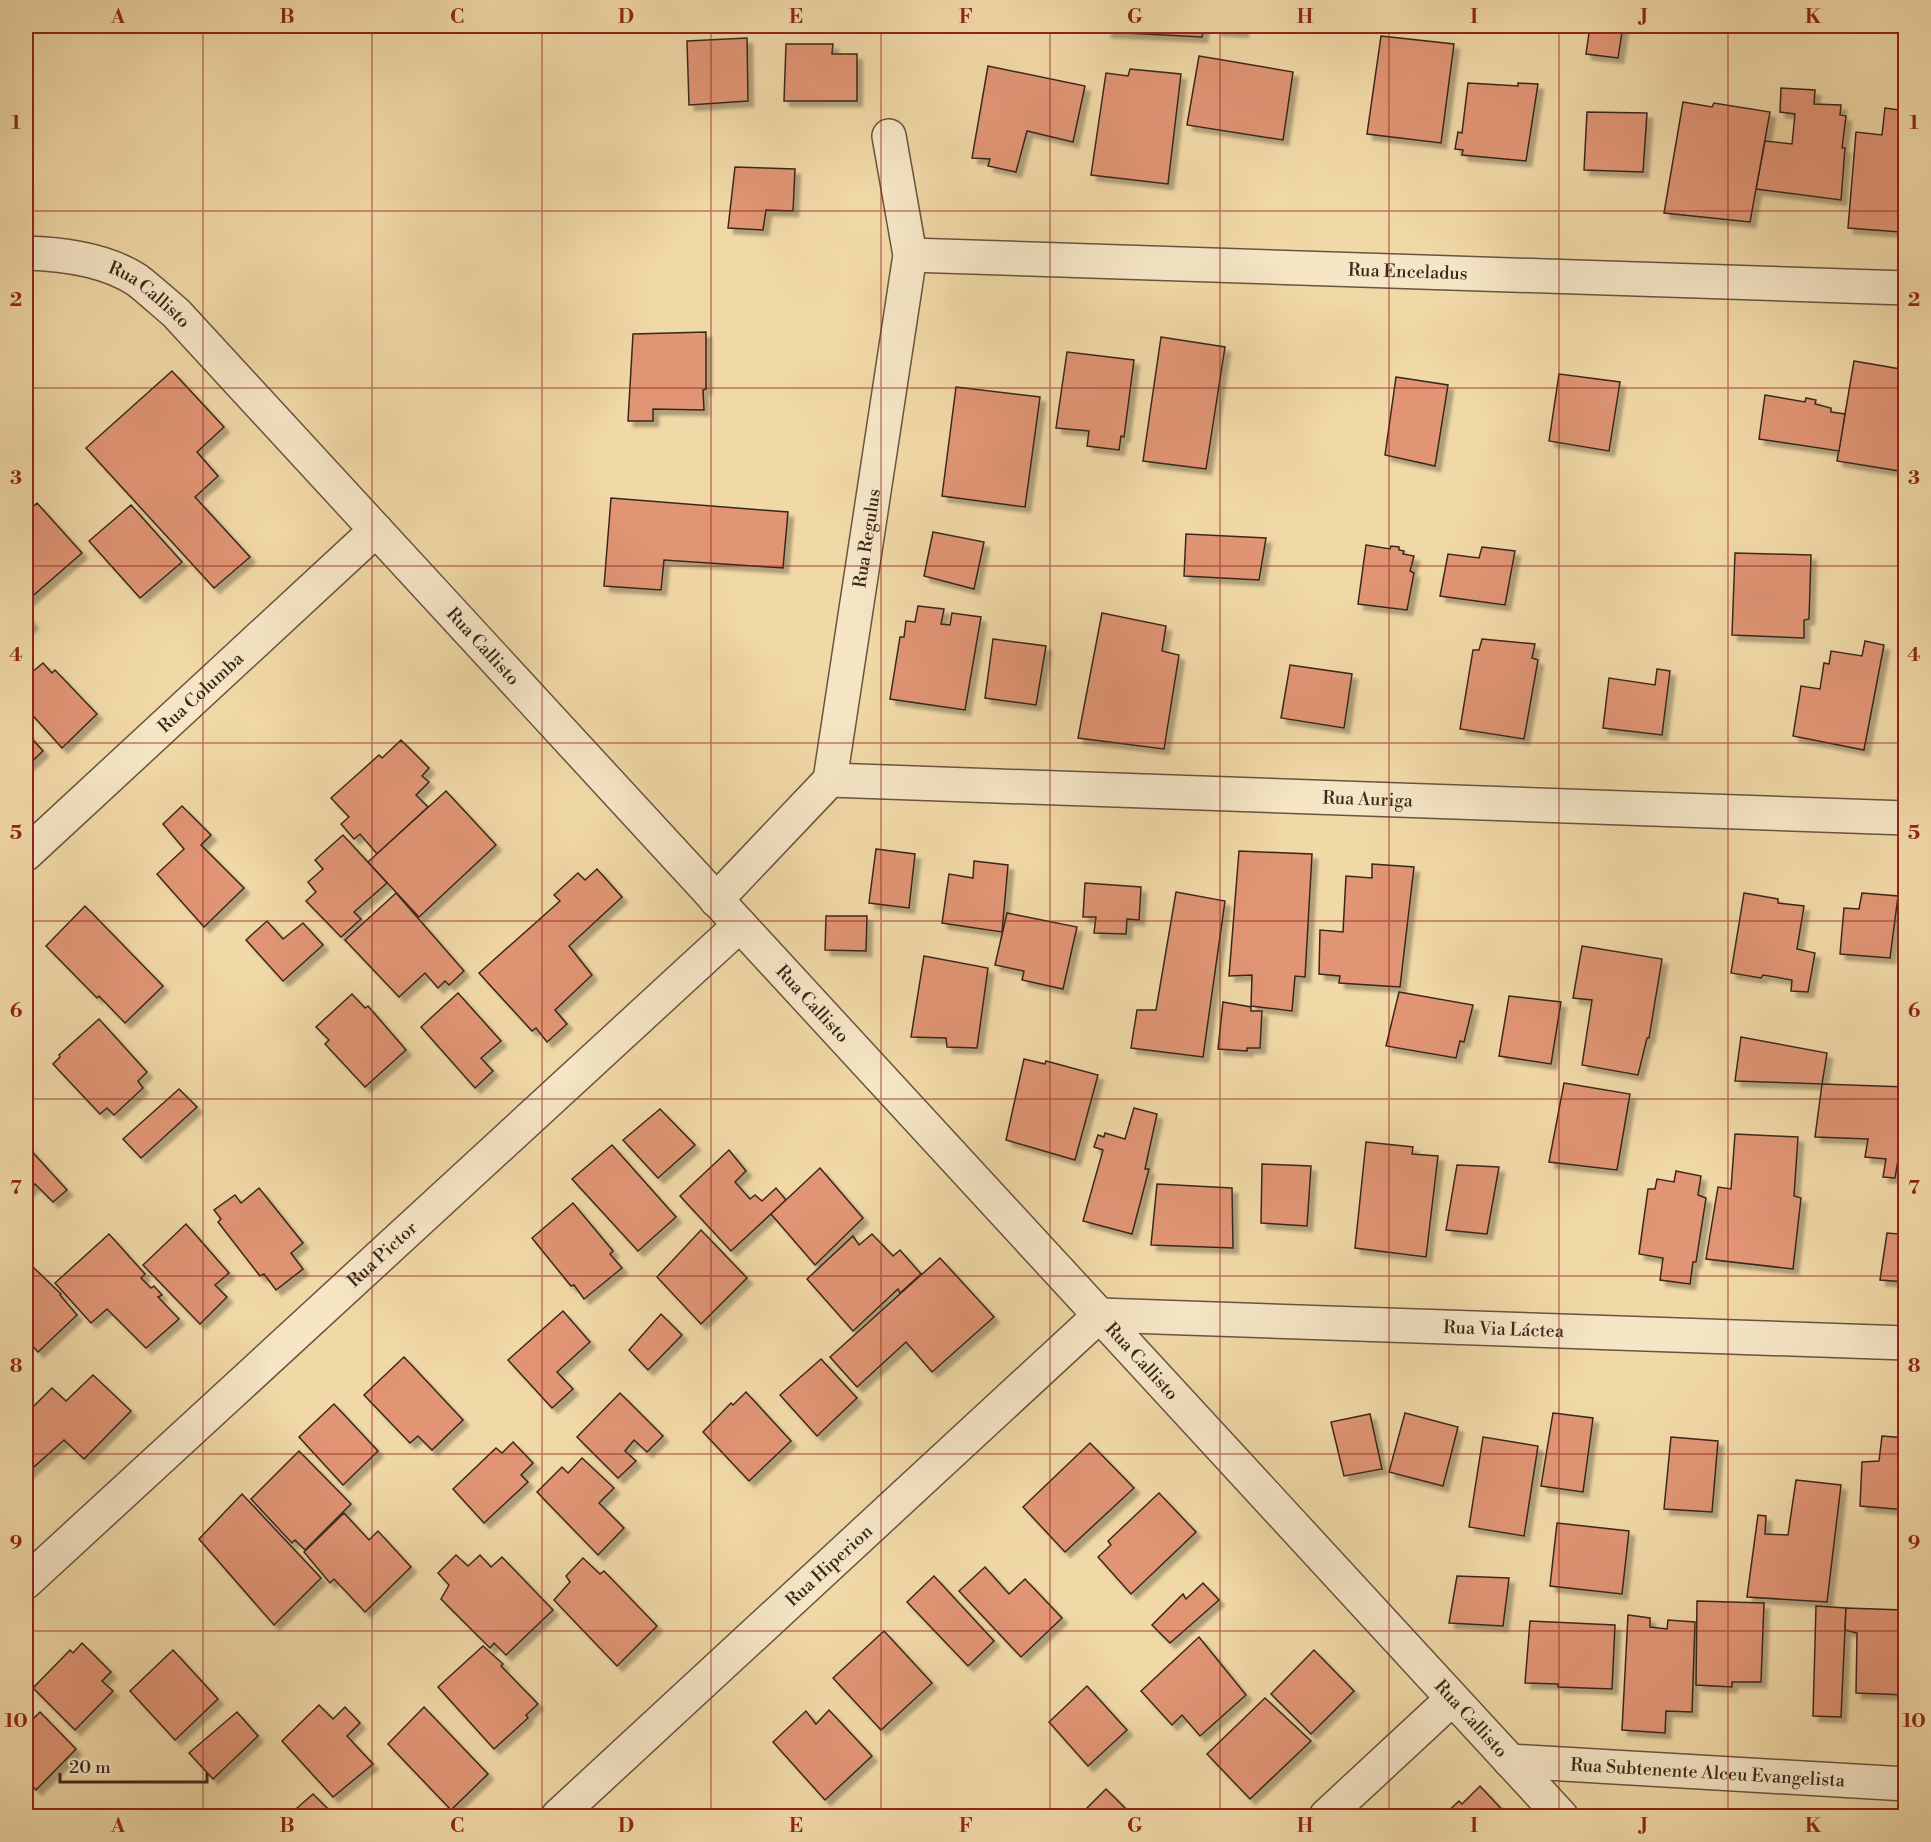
<svg xmlns="http://www.w3.org/2000/svg" width="1931" height="1842" font-family="'Libre Bodoni',serif">
	<style>
		.building { fill: #e19575; stroke: #3a281c; stroke-width: 1.5; filter: url(#shadow) }
		.lines { fill: none; stroke-linecap: round; stroke-linejoin: round }
		.street-casing { stroke: #68543f; stroke-width: 36 }
		.street { stroke: #f6e6c6; stroke-width: 33 }
		.grid { fill: none; stroke: #8f2418; stroke-width: 1.5; stroke-opacity: 0.55 }
		.labels { text-anchor: middle; stroke-width: 6; stroke-linejoin: round; paint-order: stroke }
		.street-label { font-size: 18px; fill: #3a281c; stroke: #f6e6c6 }
		.neatline { fill: none; stroke: #8f2418; stroke-width: 2 }
		.grid-label { font-size: 20px; text-anchor: middle; font-weight: bold; fill: #8f2418 }
	</style>
	<defs>
		<filter id="shadow"><feDropShadow dx="5.5" dy="5.5" stdDeviation="1.5" flood-color="#0004"/></filter>
	</defs>
	<rect width="100%" height="100%" fill="#f1d9a7"/>
	<filter id="stains"><feTurbulence type="fractalNoise" baseFrequency=".00333" numOctaves="4"/><feColorMatrix values="0 0 0 0 .2 0 0 0 0 .09 0 0 0 0 .02 0 0 0 .5 -.17"/></filter>
	<radialGradient id="worn" r=".72"><stop offset=".6" stop-color="#630" stop-opacity="0"/><stop offset="1" stop-color="#630" stop-opacity=".3"/></radialGradient>
	<g class="building">
		<polygon points="1107,26 1204,26 1202,37 1106,32"/>
		<polygon points="1216,26 1243,26 1243,32 1216,30"/>
		<polygon points="1590,26 1623,26 1618,58 1586,54"/>
		<polygon points="1381,36 1454,44 1441,143 1367,134"/>
		<polygon points="747,38 748,101 689,105 687,41"/>
		<polygon points="786,44 833,44 832,54 857,54 857,101 784,101"/>
		<polygon points="1199,56 1293,72 1283,140 1187,125"/>
		<polygon points="988,66 1085,86 1073,142 1027,131 1016,172 988,166 990,159 972,158"/>
		<polygon points="1130,69 1181,74 1168,184 1091,175 1106,73 1128,76"/>
		<polygon points="1468,83 1518,86 1518,83 1538,84 1526,161 1462,155 1463,150 1455,149 1458,132 1462,133"/>
		<polygon points="1781,88 1815,90 1814,104 1841,105 1840,115 1846,116 1842,148 1845,148 1841,200 1756,189 1765,141 1792,144 1795,114 1780,112"/>
		<polygon points="1683,102 1712,107 1714,103 1770,112 1750,222 1664,213"/>
		<polygon points="1885,108 1906,111 1906,211 1902,211 1900,232 1848,228 1856,132 1882,135"/>
		<polygon points="1587,112 1647,113 1643,172 1584,170"/>
		<polygon points="735,167 795,169 793,211 766,210 763,230 728,228"/>
		<polygon points="706,332 706,389 703,390 704,410 653,409 653,421 628,421 633,334"/>
		<polygon points="1161,337 1225,347 1206,469 1143,461"/>
		<polygon points="1067,352 1134,360 1124,437 1121,436 1119,450 1087,446 1089,431 1056,428"/>
		<polygon points="1854,361 1906,370 1906,472 1837,461"/>
		<polygon points="172,371 224,427 197,452 218,476 195,497 250,557 214,588 86,448"/>
		<polygon points="1559,374 1620,382 1609,451 1549,441"/>
		<polygon points="1396,377 1448,385 1435,466 1385,455"/>
		<polygon points="956,387 1040,397 1025,507 942,496"/>
		<polygon points="1765,395 1805,402 1806,398 1816,400 1815,404 1831,408 1831,412 1845,414 1839,451 1759,439"/>
		<polygon points="611,498 788,512 783,568 664,560 661,590 604,586"/>
		<polygon points="37,503 82,553 28,600 26,597 26,513"/>
		<polygon points="131,505 182,562 140,598 89,541"/>
		<polygon points="933,532 984,542 974,589 924,576"/>
		<polygon points="1186,534 1266,538 1259,580 1184,576"/>
		<polygon points="1366,545 1390,549 1391,546 1399,547 1399,550 1404,551 1403,554 1414,556 1410,571 1414,573 1407,610 1358,604"/>
		<polygon points="1482,547 1515,551 1505,605 1440,596 1448,554 1479,558"/>
		<polygon points="1735,553 1811,555 1809,619 1804,620 1804,638 1732,635"/>
		<polygon points="1906,597 1906,637 1899,636"/>
		<polygon points="918,606 944,609 941,624 950,625 952,613 981,617 965,710 890,699 900,637 904,637 906,621 915,622"/>
		<polygon points="1102,613 1166,626 1162,651 1179,655 1164,749 1078,738"/>
		<polygon points="26,615 33,623 26,630"/>
		<polygon points="993,639 1046,646 1036,705 985,698"/>
		<polygon points="1482,639 1535,644 1532,658 1538,660 1524,739 1460,729 1473,650 1479,650"/>
		<polygon points="1865,641 1884,645 1864,750 1793,736 1801,686 1820,689 1824,663 1829,664 1831,651 1862,656"/>
		<polygon points="43,663 52,673 55,670 97,714 62,748 26,708 26,697 31,693 26,687 26,677"/>
		<polygon points="1290,665 1352,674 1344,728 1281,718"/>
		<polygon points="1657,669 1670,671 1662,735 1603,728 1609,678 1655,685"/>
		<polygon points="26,732 43,751 26,767"/>
		<polygon points="401,740 429,768 422,776 429,782 416,795 428,807 377,854 360,834 354,839 341,824 349,817 331,798 379,755 382,758"/>
		<polygon points="446,791 496,845 419,917 368,862"/>
		<polygon points="182,806 211,835 201,845 244,888 204,927 157,874 184,849 163,824"/>
		<polygon points="343,835 387,883 354,912 361,919 341,937 306,901 316,892 308,882 323,869 315,860"/>
		<polygon points="876,849 915,854 909,908 869,903"/>
		<polygon points="1239,851 1312,854 1305,977 1295,976 1292,1011 1251,1006 1252,975 1229,976"/>
		<polygon points="974,861 1008,865 1002,932 942,923 949,874 973,878"/>
		<polygon points="1372,864 1414,867 1400,987 1339,983 1340,976 1319,974 1320,930 1343,932 1346,876 1372,878"/>
		<polygon points="597,869 622,897 569,946 592,975 555,1010 567,1024 547,1042 536,1028 532,1031 479,973 560,901 554,895 578,873 585,880"/>
		<polygon points="1085,883 1141,887 1139,920 1127,919 1126,934 1094,933 1096,917 1083,917"/>
		<polygon points="1176,892 1225,901 1203,1057 1131,1048 1137,1010 1156,1010"/>
		<polygon points="396,893 464,971 449,985 445,981 438,988 425,973 399,997 345,940"/>
		<polygon points="1744,893 1778,899 1778,903 1804,906 1797,949 1815,953 1808,992 1791,991 1792,980 1763,975 1761,978 1731,973"/>
		<polygon points="1862,893 1898,896 1890,958 1840,954 1844,908 1859,909"/>
		<polygon points="85,906 163,986 125,1023 99,996 97,998 46,946"/>
		<polygon points="1007,913 1077,927 1063,989 1022,980 1024,971 995,965"/>
		<polygon points="826,916 867,916 866,951 825,950"/>
		<polygon points="267,921 283,939 303,923 323,945 283,981 246,940"/>
		<polygon points="1582,946 1662,959 1649,1038 1647,1038 1638,1075 1582,1065 1592,1000 1573,998"/>
		<polygon points="924,956 988,968 977,1048 947,1047 946,1038 911,1037"/>
		<polygon points="1399,992 1473,1005 1464,1042 1460,1041 1456,1058 1386,1046"/>
		<polygon points="458,993 501,1041 481,1058 493,1071 475,1088 421,1027"/>
		<polygon points="352,994 365,1008 368,1006 406,1050 365,1087 325,1044 329,1040 316,1027"/>
		<polygon points="1509,996 1561,1002 1551,1064 1499,1056"/>
		<polygon points="1223,1002 1251,1007 1251,1011 1262,1011 1260,1048 1247,1048 1247,1051 1218,1049"/>
		<polygon points="99,1019 147,1072 138,1081 143,1088 114,1115 107,1108 100,1114 53,1064 60,1057 59,1055"/>
		<polygon points="1741,1037 1827,1053 1822,1084 1735,1081"/>
		<polygon points="1024,1059 1045,1064 1046,1061 1098,1075 1075,1160 1006,1140"/>
		<polygon points="1564,1083 1630,1094 1617,1170 1549,1162"/>
		<polygon points="1822,1084 1906,1087 1906,1114 1895,1178 1883,1177 1886,1159 1865,1157 1868,1139 1815,1137"/>
		<polygon points="179,1089 197,1107 141,1158 123,1139"/>
		<polygon points="1134,1108 1157,1114 1145,1169 1149,1169 1132,1234 1083,1221 1103,1150 1094,1147 1098,1135 1104,1137 1105,1133 1125,1139"/>
		<polygon points="660,1109 695,1145 658,1178 623,1140"/>
		<polygon points="1735,1134 1798,1137 1794,1196 1801,1198 1793,1269 1706,1259 1718,1187 1731,1189"/>
		<polygon points="1366,1142 1413,1147 1412,1154 1438,1156 1426,1257 1355,1248"/>
		<polygon points="26,1145 67,1190 53,1202 35,1184 26,1193"/>
		<polygon points="612,1145 676,1217 638,1251 572,1179"/>
		<polygon points="729,1150 746,1171 735,1182 750,1199 755,1195 762,1201 776,1188 786,1200 731,1251 680,1196"/>
		<polygon points="1262,1164 1311,1166 1307,1226 1261,1223"/>
		<polygon points="1457,1165 1499,1167 1487,1234 1446,1230"/>
		<polygon points="820,1168 863,1218 815,1265 771,1214"/>
		<polygon points="1676,1171 1701,1176 1698,1195 1706,1198 1696,1262 1693,1262 1690,1284 1660,1280 1663,1258 1639,1254 1648,1189 1655,1189 1657,1179 1674,1182"/>
		<polygon points="1157,1184 1232,1188 1233,1248 1151,1245"/>
		<polygon points="259,1188 303,1243 291,1253 303,1269 276,1290 264,1274 260,1276 218,1222 221,1219 214,1210 235,1195 241,1203"/>
		<polygon points="573,1203 613,1251 610,1254 622,1268 584,1299 574,1285 571,1286 532,1238"/>
		<polygon points="1902,1209 1906,1209 1906,1282 1880,1280 1887,1233 1899,1234"/>
		<polygon points="186,1224 229,1273 215,1285 227,1297 200,1324 143,1265"/>
		<polygon points="701,1230 747,1278 701,1324 657,1277"/>
		<polygon points="109,1234 145,1274 141,1278 151,1288 154,1286 162,1295 158,1297 179,1319 146,1348 107,1309 91,1323 55,1283"/>
		<polygon points="872,1234 893,1256 900,1250 921,1274 900,1293 898,1289 853,1331 807,1279 853,1236 859,1245"/>
		<polygon points="940,1258 994,1317 932,1372 906,1342 857,1387 830,1357"/>
		<polygon points="33,1267 61,1294 60,1295 77,1315 38,1352 26,1339 26,1274"/>
		<polygon points="563,1311 590,1342 557,1372 573,1389 552,1408 508,1360"/>
		<polygon points="661,1314 682,1335 648,1370 629,1350"/>
		<polygon points="404,1357 463,1420 432,1450 418,1436 410,1443 364,1395"/>
		<polygon points="821,1359 857,1398 817,1436 780,1395"/>
		<polygon points="93,1375 131,1411 84,1459 64,1440 26,1474 26,1400 27,1398 34,1406 52,1388 66,1401"/>
		<polygon points="746,1392 791,1441 749,1481 703,1432 731,1403 733,1405"/>
		<polygon points="620,1393 663,1436 647,1452 634,1440 625,1451 636,1461 618,1478 577,1437"/>
		<polygon points="334,1404 378,1451 343,1485 299,1437"/>
		<polygon points="1405,1413 1458,1427 1443,1486 1389,1472"/>
		<polygon points="1553,1413 1593,1418 1583,1492 1541,1486"/>
		<polygon points="1370,1414 1382,1469 1344,1476 1331,1422"/>
		<polygon points="1882,1436 1906,1438 1906,1510 1860,1506 1862,1462 1879,1461"/>
		<polygon points="1483,1437 1538,1446 1524,1536 1469,1527"/>
		<polygon points="1671,1437 1718,1441 1712,1512 1664,1509"/>
		<polygon points="513,1442 533,1463 521,1475 528,1482 484,1523 453,1489 496,1448 502,1453"/>
		<polygon points="1090,1443 1134,1488 1065,1552 1023,1507"/>
		<polygon points="299,1451 351,1504 305,1550 295,1540 292,1543 251,1499"/>
		<polygon points="582,1458 614,1488 599,1503 624,1528 598,1555 537,1492 562,1467 568,1473"/>
		<polygon points="1796,1480 1841,1485 1827,1602 1747,1597 1758,1515 1766,1516 1765,1534 1788,1535"/>
		<polygon points="1159,1493 1196,1532 1131,1594 1098,1557 1111,1545 1108,1541"/>
		<polygon points="242,1494 321,1578 274,1625 199,1539"/>
		<polygon points="344,1513 369,1540 378,1531 411,1567 365,1612 334,1579 330,1583 304,1552"/>
		<polygon points="1557,1523 1629,1531 1622,1594 1550,1586"/>
		<polygon points="456,1555 468,1566 480,1555 491,1567 502,1557 553,1610 506,1655 494,1643 490,1648 441,1599 449,1585 438,1573"/>
		<polygon points="583,1558 600,1574 604,1571 657,1626 617,1666 554,1600 570,1582 566,1576"/>
		<polygon points="985,1567 1009,1594 1025,1579 1062,1618 1021,1657 959,1591"/>
		<polygon points="934,1576 994,1641 968,1666 907,1602"/>
		<polygon points="1457,1576 1509,1578 1503,1626 1449,1623"/>
		<polygon points="1203,1583 1219,1600 1170,1643 1152,1625 1183,1594 1186,1599"/>
		<polygon points="1697,1601 1764,1603 1761,1682 1732,1682 1732,1687 1696,1685"/>
		<polygon points="1816,1606 1846,1608 1841,1717 1813,1716"/>
		<polygon points="1846,1608 1903,1610 1901,1614 1906,1615 1906,1695 1856,1693 1857,1633 1845,1630"/>
		<polygon points="1628,1615 1650,1618 1650,1627 1667,1629 1668,1620 1695,1622 1692,1712 1666,1711 1665,1733 1622,1730"/>
		<polygon points="1530,1621 1615,1625 1612,1689 1558,1687 1558,1684 1525,1683"/>
		<polygon points="884,1631 932,1683 881,1730 833,1678"/>
		<polygon points="1199,1637 1246,1695 1200,1736 1182,1715 1172,1725 1141,1691"/>
		<polygon points="82,1643 111,1672 102,1681 113,1691 75,1730 33,1688 70,1650 73,1653"/>
		<polygon points="483,1646 503,1664 501,1666 538,1704 526,1715 528,1718 494,1749 438,1687"/>
		<polygon points="173,1650 218,1699 175,1740 130,1691"/>
		<polygon points="1314,1650 1354,1691 1311,1734 1271,1694"/>
		<polygon points="1087,1686 1127,1730 1088,1766 1049,1722"/>
		<polygon points="1265,1698 1311,1741 1250,1799 1207,1754"/>
		<polygon points="319,1705 333,1719 345,1707 360,1723 347,1736 373,1764 333,1797 282,1741"/>
		<polygon points="424,1707 488,1774 451,1810 388,1744"/>
		<polygon points="829,1710 872,1756 825,1800 773,1742 806,1711 816,1724"/>
		<polygon points="40,1712 76,1749 36,1790 26,1779 26,1726"/>
		<polygon points="237,1712 258,1736 213,1779 189,1753"/>
		<polygon points="1480,1786 1508,1816 1443,1816 1459,1801 1462,1804"/>
		<polygon points="1106,1789 1133,1816 1079,1816"/>
		<polygon points="313,1794 335,1816 288,1816"/>
	</g>
	<g class="lines">
		<defs>
			<g id="street">
				<path id="s1" d="M26,253c36,1 79,6 111,27 13,10 26,22 39,33l1385,1503"/>
				<path id="s2" d="M910,255l996,33"/>
				<path id="s3" d="M830,780l1076,38"/>
				<path id="s4" d="M26,854l350,-324"/>
				<path id="s5" d="M716,900l114,-120 80,-525 -21,-119"/>
				<path id="s6" d="M26,1582l714,-657"/>
				<path id="s7" d="M1510,1761l396,23"/>
				<path id="s8" d="M558,1816l542,-501 806,28"/>
				<polyline points="1326,1816 1452,1699"/>
			</g>
		</defs>
		<use href="#street" class="street-casing"/>
		<use href="#street" class="street"/>
	</g>
	<path class="grid" d="M203,26v1790M372,26v1790M542,26v1790M711,26v1790M881,26v1790M1050,26v1790M1220,26v1790M1389,26v1790M1559,26v1790M1728,26v1790M26,211h1880M26,388h1880M26,566h1880M26,743h1880M26,921h1880M26,1099h1880M26,1276h1880M26,1454h1880M26,1631h1880"/>
	<g class="labels">
		<g class="street-label">
			<text dy="6" stroke="none"><textPath href="#s2" startOffset="498">Rua Enceladus</textPath></text>
			<text dy="6" stroke="none"><textPath href="#s1" startOffset="134">Rua Callisto</textPath></text>
			<text dy="6" stroke="none"><textPath href="#s5" startOffset="410">Rua Regulus</textPath></text>
			<text dy="6" stroke="none"><textPath href="#s1" startOffset="620">Rua Callisto</textPath></text>
			<text dy="6" stroke="none"><textPath href="#s4" startOffset="238">Rua Columba</textPath></text>
			<text dy="6" stroke="none"><textPath href="#s3" startOffset="538">Rua Auriga</textPath></text>
			<text dy="6" stroke="none"><textPath href="#s1" startOffset="1106">Rua Callisto</textPath></text>
			<text dy="6" stroke="none"><textPath href="#s6" startOffset="484">Rua Pictor</textPath></text>
			<text dy="6" stroke="none"><textPath href="#s8" startOffset="1142">Rua Via Láctea</textPath></text>
			<text dy="6" stroke="none"><textPath href="#s1" startOffset="1592">Rua Callisto</textPath></text>
			<text dy="6" stroke="none"><textPath href="#s8" startOffset="369">Rua Hiperion</textPath></text>
			<text dy="6" stroke="none"><textPath href="#s1" startOffset="2078">Rua Callisto</textPath></text>
			<text dy="6" stroke="none"><textPath href="#s7" startOffset="198">Rua Subtenente Alceu Evangelista</textPath></text>
		</g>
	</g>
	<rect width="1931" height="1842" fill="none" stroke="#f1d9a7" stroke-width="66"/>
	<path d="M60 1773v9h147v-9" fill="none" stroke="#3a281c" stroke-width="3"/>
	<text x="69" y="1773" font-size="18" fill="#3a281c" stroke="#f6e6c6" stroke-width="4.5" paint-order="stroke">20 m</text>
	<rect x="33" y="33" width="1865" height="1776" class="neatline"/>
	<g class="grid-label">
		<text x="118" y="23">A</text>
		<text x="287" y="23">B</text>
		<text x="457" y="23">C</text>
		<text x="626" y="23">D</text>
		<text x="796" y="23">E</text>
		<text x="966" y="23">F</text>
		<text x="1135" y="23">G</text>
		<text x="1305" y="23">H</text>
		<text x="1474" y="23">I</text>
		<text x="1644" y="23">J</text>
		<text x="1813" y="23">K</text>
		<text x="16" y="129">1</text>
		<text x="1914" y="129">1</text>
		<text x="16" y="306">2</text>
		<text x="1914" y="306">2</text>
		<text x="16" y="484">3</text>
		<text x="1914" y="484">3</text>
		<text x="16" y="661">4</text>
		<text x="1914" y="661">4</text>
		<text x="16" y="839">5</text>
		<text x="1914" y="839">5</text>
		<text x="16" y="1017">6</text>
		<text x="1914" y="1017">6</text>
		<text x="16" y="1194">7</text>
		<text x="1914" y="1194">7</text>
		<text x="16" y="1372">8</text>
		<text x="1914" y="1372">8</text>
		<text x="16" y="1549">9</text>
		<text x="1914" y="1549">9</text>
		<text x="16" y="1727">10</text>
		<text x="1914" y="1727">10</text>
		<text x="118" y="1832">A</text>
		<text x="287" y="1832">B</text>
		<text x="457" y="1832">C</text>
		<text x="626" y="1832">D</text>
		<text x="796" y="1832">E</text>
		<text x="966" y="1832">F</text>
		<text x="1135" y="1832">G</text>
		<text x="1305" y="1832">H</text>
		<text x="1474" y="1832">I</text>
		<text x="1644" y="1832">J</text>
		<text x="1813" y="1832">K</text>
	</g>
	<rect width="100%" height="100%" filter="url(#stains)"/>
	<rect width="100%" height="100%" fill="url(#worn)"/>
</svg>
